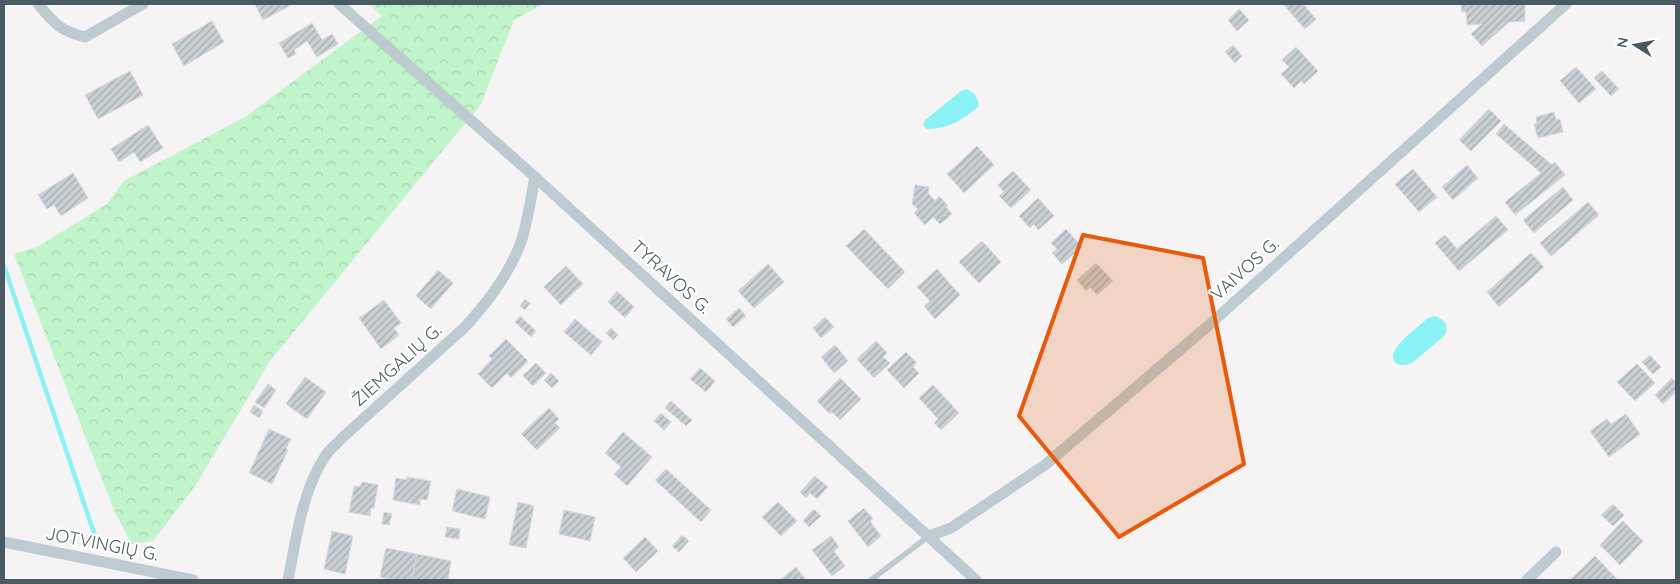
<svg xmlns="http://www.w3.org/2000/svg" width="1680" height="584" font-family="Quicksand,sans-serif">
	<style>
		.forest { fill: url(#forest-crowns) }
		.water { fill: #8af2f4 }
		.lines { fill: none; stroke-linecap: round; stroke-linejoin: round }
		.stream { stroke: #8af2f4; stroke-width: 4.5 }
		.building { fill: url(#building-hatch); stroke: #d6dade }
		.service { stroke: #bdcbd0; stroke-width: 5.5 }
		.minor { stroke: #bdcbd0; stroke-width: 11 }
		.marked { fill: #e8590c; fill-opacity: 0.2; stroke: #e8590c; stroke-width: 4; stroke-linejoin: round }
		.labels { text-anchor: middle; stroke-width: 4.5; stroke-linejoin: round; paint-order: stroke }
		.street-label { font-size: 18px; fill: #485b62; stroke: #fff }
	</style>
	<defs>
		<pattern id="forest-crowns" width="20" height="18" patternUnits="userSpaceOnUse" patternTransform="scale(1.25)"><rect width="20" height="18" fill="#c0f4ca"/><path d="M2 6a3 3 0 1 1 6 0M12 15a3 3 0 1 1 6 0" fill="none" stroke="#a6d3b0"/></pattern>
		<pattern id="building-hatch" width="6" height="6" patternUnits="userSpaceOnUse" patternTransform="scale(1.25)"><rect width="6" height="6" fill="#c9cfd2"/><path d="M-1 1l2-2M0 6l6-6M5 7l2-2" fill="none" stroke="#a5abae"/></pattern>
	</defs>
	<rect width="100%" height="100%" fill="#f5f3f3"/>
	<polygon class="forest" points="369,4 543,4 514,20 481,104 270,361 195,486 153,541 132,544 114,510 14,254 37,247 107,204 124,181 245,117 382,16"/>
	<g class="water">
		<path d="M966,89c9,3 11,8 13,17 -14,13 -33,24 -52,23l-4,-4 2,-5 36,-29z"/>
		<path d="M1434,316c11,3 17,11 10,20l-32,27c-7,3 -19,4 -19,-7 1,-12 26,-30 35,-38z"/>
	</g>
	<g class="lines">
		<polyline class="stream" points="4,266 97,542"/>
	</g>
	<g class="building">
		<polygon points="255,4 288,4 289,6 263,20"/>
		<polygon points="1283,4 1303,4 1316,19 1305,29"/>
		<polygon points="1461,4 1525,4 1525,21 1509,22 1482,46 1471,34 1482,24 1467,25 1466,12 1462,12"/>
		<polygon points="1239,9 1249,20 1237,31 1228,20"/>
		<polygon points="212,21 224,42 184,66 172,44"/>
		<polygon points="312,23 322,40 332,34 338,44 317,57 307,41 294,50 296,54 288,58 279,43"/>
		<polygon points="1233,45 1242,56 1235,63 1225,52"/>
		<polygon points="1296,47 1318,71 1304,84 1301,81 1294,88 1281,74 1289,67 1282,60"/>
		<polygon points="1576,67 1596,89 1579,103 1560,81"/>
		<polygon points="130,71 143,95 98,119 85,95"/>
		<polygon points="1602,71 1619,89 1611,96 1594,78"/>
		<polygon points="1489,109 1501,121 1471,151 1459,140"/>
		<polygon points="1554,112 1556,120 1560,119 1563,132 1538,138 1534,124 1537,123 1536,117"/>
		<polygon points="1504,124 1552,165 1555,162 1565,175 1515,215 1505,202 1541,173 1496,134"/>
		<polygon points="148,125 163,148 140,162 134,152 119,162 111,149"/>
		<polygon points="977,146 994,165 964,193 947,174"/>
		<polygon points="1467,165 1478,178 1453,200 1442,187"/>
		<polygon points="1413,169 1437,197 1419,212 1395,184"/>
		<polygon points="1013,171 1031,190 1011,208 999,196 1004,192 998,185"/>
		<polygon points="73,173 88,198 61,216 54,205 47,209 38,195"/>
		<polygon points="915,185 929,187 928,193 935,201 939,196 948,206 946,207 952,214 940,224 933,217 925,225 914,213 918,209 912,204"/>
		<polygon points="1563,187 1573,200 1534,233 1523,220"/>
		<polygon points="1038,198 1054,216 1038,230 1034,224 1030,228 1019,216"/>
		<polygon points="1588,202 1599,215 1551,256 1540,243"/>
		<polygon points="1496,216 1508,230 1459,271 1435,243 1445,235 1457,249"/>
		<polygon points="864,229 905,272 888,289 846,246"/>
		<polygon points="1066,229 1082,247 1062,264 1052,253 1057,249 1051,243"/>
		<polygon points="982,241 1001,262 979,283 959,262"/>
		<polygon points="1531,253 1544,267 1499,307 1487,292"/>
		<polygon points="1096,263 1113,281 1097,295 1090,287 1086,291 1077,280"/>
		<polygon points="768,264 784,282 754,308 738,291"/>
		<polygon points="566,266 583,284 561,305 544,287"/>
		<polygon points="937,269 960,295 935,319 924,306 930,301 917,287"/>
		<polygon points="438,270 453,283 431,309 416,296"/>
		<polygon points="617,291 634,307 625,318 608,302"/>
		<polygon points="525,299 530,303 525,310 520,306"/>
		<polygon points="384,300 401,323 394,328 399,335 381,349 359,318"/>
		<polygon points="739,308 746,316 733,327 726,319"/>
		<polygon points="520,316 536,331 531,337 515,322"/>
		<polygon points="825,317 834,327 821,338 813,328"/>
		<polygon points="575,319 602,342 591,355 564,332"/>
		<polygon points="611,328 618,335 613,340 606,333"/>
		<polygon points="506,339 528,361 511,378 507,373 492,388 478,374 492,359 489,356"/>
		<polygon points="876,341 887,353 883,357 890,363 874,378 857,359"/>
		<polygon points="835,345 848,361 834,373 821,357"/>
		<polygon points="906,352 917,363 913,367 919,373 904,388 887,370"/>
		<polygon points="1650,355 1661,367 1653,374 1642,362"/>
		<polygon points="536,363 546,373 533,386 523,376"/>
		<polygon points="1637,364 1655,383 1635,401 1617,382"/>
		<polygon points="700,368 715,381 706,392 690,379"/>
		<polygon points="551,373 559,381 552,388 544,380"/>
		<polygon points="305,377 326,392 307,419 286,404"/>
		<polygon points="840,378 861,399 840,420 832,412 830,414 817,401"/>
		<polygon points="1672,378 1676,383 1676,392 1663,404 1655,395"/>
		<polygon points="268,384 276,390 264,408 255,402"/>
		<polygon points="933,385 959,413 941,430 934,423 938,419 919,398"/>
		<polygon points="671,401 692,420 686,426 665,408"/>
		<polygon points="254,405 263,411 259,418 250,412"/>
		<polygon points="549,408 559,419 555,423 560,428 537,450 521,434"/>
		<polygon points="661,413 671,422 664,430 654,421"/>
		<polygon points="1626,414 1640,434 1609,457 1590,431 1607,419 1611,424"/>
		<polygon points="269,429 291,439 286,449 288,450 272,484 249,473"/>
		<polygon points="623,432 652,457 627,486 614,474 621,467 605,453"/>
		<polygon points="666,469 711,510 701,522 655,480"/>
		<polygon points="815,476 828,487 817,499 810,493 806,498 800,492"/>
		<polygon points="407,477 431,481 427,500 420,499 420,505 393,500 396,478 407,480"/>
		<polygon points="362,482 378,485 374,508 371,508 370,516 349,512 354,486 360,487"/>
		<polygon points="457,489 490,497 485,519 452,511"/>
		<polygon points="518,502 534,506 526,548 509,545"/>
		<polygon points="778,502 797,521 781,536 762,517"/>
		<polygon points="1613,504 1624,515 1613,526 1601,515"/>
		<polygon points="864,508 873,519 870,521 881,536 868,547 848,521"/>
		<polygon points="814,509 821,516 809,527 803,520"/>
		<polygon points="564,510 595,517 590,541 559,534"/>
		<polygon points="384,512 392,514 389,525 382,524"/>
		<polygon points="1623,521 1643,541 1620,565 1600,545"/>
		<polygon points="447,527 460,529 459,539 445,537"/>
		<polygon points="332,531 353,536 345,574 324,569"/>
		<polygon points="682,535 689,541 679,552 672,546"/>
		<polygon points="831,536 839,547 834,551 845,566 832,576 812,550"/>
		<polygon points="645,537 658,551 636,572 623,558"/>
		<polygon points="386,548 417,554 412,580 397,580 380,577"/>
		<polygon points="417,554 451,561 448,580 412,580"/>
		<polygon points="1595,556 1618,580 1570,580"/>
		<polygon points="796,567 805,579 802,580 780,580"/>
	</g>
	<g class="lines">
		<polyline class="service" points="871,580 929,536"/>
		<g class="minor">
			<path d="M38,4c16,19 22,27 47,33l58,-33"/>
			<polyline points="339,4 535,177 976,580"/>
			<polyline points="929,536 951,528 1045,465 1209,325 1566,4"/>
			<polyline points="4,542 193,580"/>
			<path d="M288,580c8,-40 14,-90 38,-125 4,-6 11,-11 16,-17l123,-111c23,-25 46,-55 57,-88 6,-20 9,-41 13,-62"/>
			<polyline points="1527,580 1556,552"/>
		</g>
	</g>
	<path class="marked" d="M1083,235l120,23 41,206 -125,73 -100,-121z"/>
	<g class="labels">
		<g class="street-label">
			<text transform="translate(1245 269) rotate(-42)" y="6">VAIVOS G.</text>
			<text transform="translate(671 277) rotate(42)" y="6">TYRAVOS G.</text>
			<text transform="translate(397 365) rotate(-42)" y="6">ŽIEMGALIŲ G.</text>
			<text transform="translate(102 544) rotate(11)" y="6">JOTVINGIŲ G.</text>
		</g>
	</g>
	<rect width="1680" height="584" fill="none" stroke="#485b62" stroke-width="10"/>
	<g transform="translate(1635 45) rotate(281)" stroke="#ffffff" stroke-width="4" paint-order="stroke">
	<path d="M0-4L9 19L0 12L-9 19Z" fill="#485b62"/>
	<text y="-8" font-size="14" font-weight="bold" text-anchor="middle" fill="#485b62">N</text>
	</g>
</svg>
